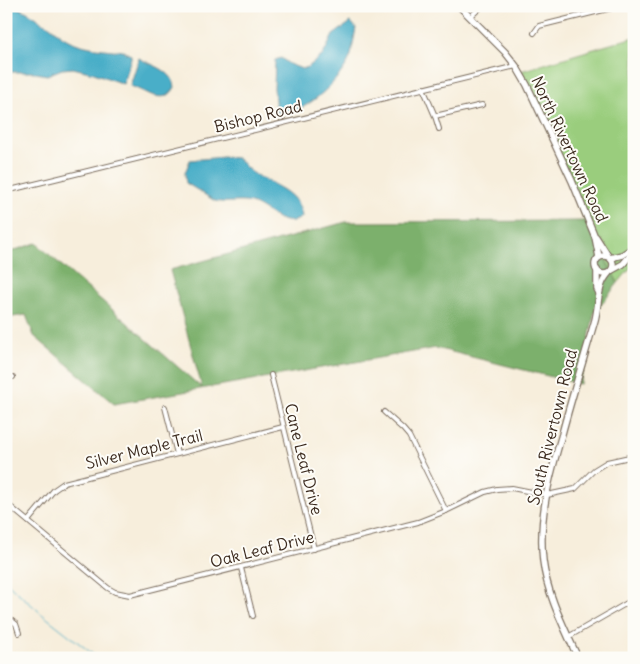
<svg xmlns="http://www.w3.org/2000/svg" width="640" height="664" font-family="Delius,sans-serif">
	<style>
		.green { fill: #9acd7d; stroke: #6a7c4e }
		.forest { fill: #7bb06c; stroke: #5b6d45 }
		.water { fill: #49aec8; stroke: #426c73 }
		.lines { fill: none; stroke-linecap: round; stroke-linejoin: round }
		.stream { stroke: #49aec8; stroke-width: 1 }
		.street-casing { stroke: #7d6f60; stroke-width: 6 }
		.secondary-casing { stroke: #7d6f60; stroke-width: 8 }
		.street { stroke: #fff; stroke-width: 4 }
		.secondary { stroke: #fff; stroke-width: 5.5 }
		.labels { text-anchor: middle; stroke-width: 4; stroke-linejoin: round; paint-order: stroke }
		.street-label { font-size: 16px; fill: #3b2a1e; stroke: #fdfcf7 }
	</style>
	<rect width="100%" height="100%" fill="#fdfcf7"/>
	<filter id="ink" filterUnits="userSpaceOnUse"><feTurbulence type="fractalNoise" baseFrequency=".02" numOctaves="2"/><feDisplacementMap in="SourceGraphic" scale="10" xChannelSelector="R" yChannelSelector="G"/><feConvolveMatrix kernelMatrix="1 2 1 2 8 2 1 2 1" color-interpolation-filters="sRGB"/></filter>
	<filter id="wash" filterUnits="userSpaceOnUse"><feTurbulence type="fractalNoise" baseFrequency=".0096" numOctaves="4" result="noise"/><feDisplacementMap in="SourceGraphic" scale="20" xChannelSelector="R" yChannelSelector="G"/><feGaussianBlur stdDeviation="1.12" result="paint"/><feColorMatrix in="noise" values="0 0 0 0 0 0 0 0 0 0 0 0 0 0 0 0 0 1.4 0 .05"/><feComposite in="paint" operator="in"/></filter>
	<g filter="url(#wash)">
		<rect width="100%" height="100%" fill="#f7eedc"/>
		<polygon class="green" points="634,37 634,264 618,283 585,221 557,145 521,71"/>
		<polygon class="forest" points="585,221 618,283 594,314 580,384 436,348 114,404 34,336 26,315 6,318 6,253 36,243 202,388 170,270 346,222"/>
		<g class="water">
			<path d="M6,6c15,1 24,7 35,15 3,3 7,3 10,6 4,3 8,7 12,10 17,11 41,12 60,14l8,4v4l-8,25 -29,-11 -21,-5 -11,1 -15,6 -16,-3h-22l-3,-3z"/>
			<path d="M351,22l5,6c-2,9 -3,18 -5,27 -7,22 -50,65 -75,58l-2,-25 1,-28 6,-2 8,6 13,5 6,-2 15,-12 10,-20z"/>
			<path d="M139,58c13,8 33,11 36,29 -10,20 -29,4 -45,-1z"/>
			<path d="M224,157l13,1c5,3 7,8 11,11 18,16 51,19 54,48 -18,14 -35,-9 -51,-14 -12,-3 -24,1 -36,-2l-29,-18 -1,-10 5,-13z"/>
		</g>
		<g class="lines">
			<polyline class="stream" points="6,582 43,615 98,658"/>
		</g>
	</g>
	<g filter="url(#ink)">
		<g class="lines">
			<defs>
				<g id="street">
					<polyline points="470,17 482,6"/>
					<polyline points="534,33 539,26 620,6"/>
					<polyline points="423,88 435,116 439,129"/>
					<polyline points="435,116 482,105"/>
					<polyline points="6,191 516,66"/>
					<polyline points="271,375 314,549"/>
					<polyline points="6,378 13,377"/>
					<polyline points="165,407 177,454"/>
					<polyline points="384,412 403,429 409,436 446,511"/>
					<polyline points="6,503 108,588 115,592 130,595 418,522 446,511 485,492 497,489 512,488 547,495 575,489 594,470 607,462 634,456"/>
					<polyline points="28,521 54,490 64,483 283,427"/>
					<polyline points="241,568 253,616"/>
					<polyline points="6,616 16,624 19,633"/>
					<polyline points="568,637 634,599"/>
				</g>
				<g id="secondary">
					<polyline points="459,6 505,52 516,66 527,85 572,181 595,237 599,257"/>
					<polyline points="596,237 608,256"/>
					<circle cx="604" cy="265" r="9"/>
					<polyline points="610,258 622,255 634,247"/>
					<polyline points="597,270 597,289 599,293"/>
					<polyline points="612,270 623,264 634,251"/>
					<path d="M578,658c-14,-31 -31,-63 -35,-97 -5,-43 7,-86 19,-127 10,-38 22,-76 33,-114 4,-15 2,-34 13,-46"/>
				</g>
			</defs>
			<use href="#street" class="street-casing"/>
			<use href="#secondary" class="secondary-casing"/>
			<use href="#street" class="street"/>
			<use href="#secondary" class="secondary"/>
		</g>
	</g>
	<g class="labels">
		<g class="street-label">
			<text transform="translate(258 116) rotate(-14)" y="6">Bishop Road</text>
			<text transform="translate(570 149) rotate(65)" y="6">North Rivertown Road</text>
			<text transform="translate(552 427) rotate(-76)" y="6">South Rivertown Road</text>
			<text transform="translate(144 449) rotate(-14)" y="6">Silver Maple Trail</text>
			<text transform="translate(304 459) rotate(76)" y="6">Cane Leaf Drive</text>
			<text transform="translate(262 549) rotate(-14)" y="6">Oak Leaf Drive</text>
		</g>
	</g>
	<rect width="640" height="664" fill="none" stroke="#fdfcf7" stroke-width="25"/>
</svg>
